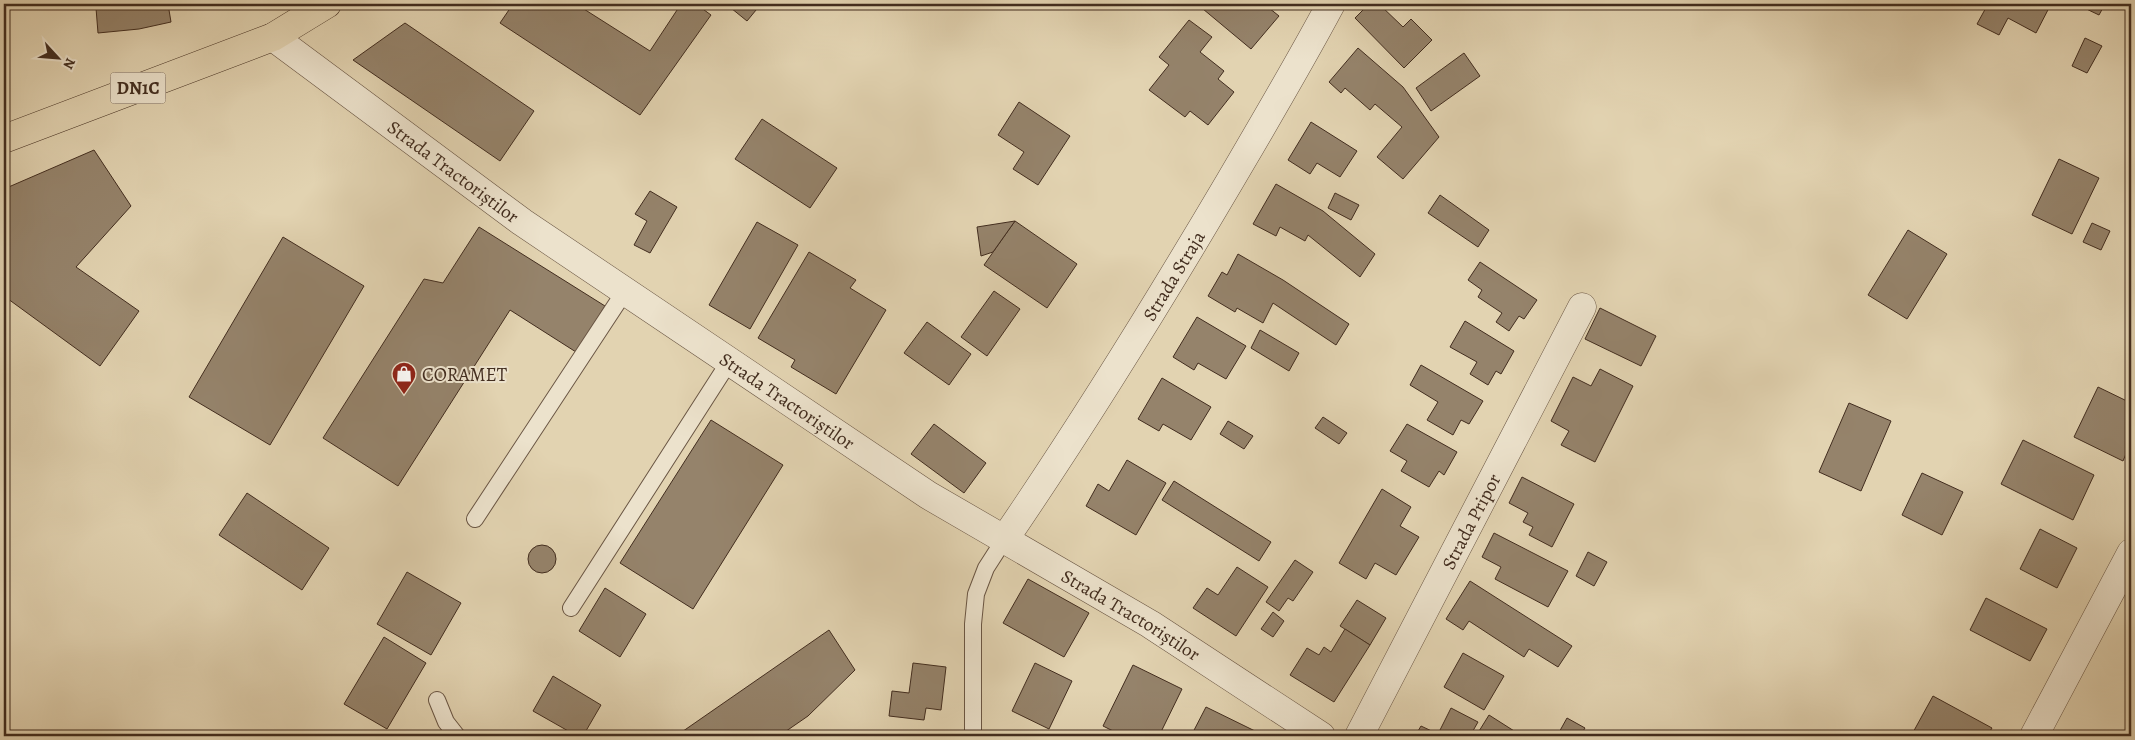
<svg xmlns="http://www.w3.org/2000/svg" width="2135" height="740" font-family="Alegreya,serif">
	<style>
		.building { fill: #95836b; stroke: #422d1f }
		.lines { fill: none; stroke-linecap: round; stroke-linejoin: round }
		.service-casing { stroke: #6a5644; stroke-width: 18 }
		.minor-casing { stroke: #6a5644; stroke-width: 29 }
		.primary-casing { stroke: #422d1f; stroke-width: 29 }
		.service { stroke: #ece2cc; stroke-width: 16 }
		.minor { stroke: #ece2cc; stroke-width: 28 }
		.primary { stroke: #e2d3b1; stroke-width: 28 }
		.labels { text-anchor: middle; stroke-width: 4; stroke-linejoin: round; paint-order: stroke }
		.shield { fill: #ece2cc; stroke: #756353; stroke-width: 1 }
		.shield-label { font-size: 18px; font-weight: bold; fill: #422d1f }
		.street-label { font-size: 19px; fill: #422d1f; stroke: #ece2cc }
		.poi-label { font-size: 19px; fill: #422d1f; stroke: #ece2cc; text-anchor: start }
	</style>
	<rect width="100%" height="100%" fill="#e2d3b1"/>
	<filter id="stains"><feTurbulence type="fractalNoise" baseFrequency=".004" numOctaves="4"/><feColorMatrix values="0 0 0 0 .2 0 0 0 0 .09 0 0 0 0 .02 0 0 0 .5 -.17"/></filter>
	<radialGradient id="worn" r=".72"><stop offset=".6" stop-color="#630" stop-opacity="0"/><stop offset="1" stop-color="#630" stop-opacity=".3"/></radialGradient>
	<g class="building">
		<polygon points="90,4 168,4 171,22 139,29 98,33 96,8 91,8"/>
		<polygon points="513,4 576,4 650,51 681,4 696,4 711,15 640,115 500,23"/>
		<polygon points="726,4 761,4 747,21"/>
		<polygon points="1197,4 1250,4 1254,7 1256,4 1264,4 1279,16 1251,49"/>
		<polygon points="1369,4 1379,4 1403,27 1411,19 1432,40 1404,68 1355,18"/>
		<polygon points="1988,4 2051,4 2036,33 2008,18 1999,35 1977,24"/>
		<polygon points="2076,4 2105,4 2099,15"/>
		<polygon points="1189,20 1212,37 1200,52 1224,71 1218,79 1234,92 1208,125 1190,111 1185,117 1149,90 1169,65 1159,57"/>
		<polygon points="405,23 534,111 500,161 353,60"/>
		<polygon points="2085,38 2102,46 2087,73 2072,66"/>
		<polygon points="1358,48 1403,87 1439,137 1403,179 1377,157 1402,127 1375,104 1370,110 1345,88 1341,93 1329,82"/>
		<polygon points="1464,53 1480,76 1431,111 1416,88"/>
		<polygon points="1019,102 1070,136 1038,185 1013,169 1024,152 998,135"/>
		<polygon points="762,119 837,168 810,208 735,159"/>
		<polygon points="1311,122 1357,151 1340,177 1317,163 1310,174 1288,160"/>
		<polygon points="94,150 131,206 76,267 139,311 100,366 4,296 4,189"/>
		<polygon points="2059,159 2099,178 2072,234 2032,215"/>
		<polygon points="1276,184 1323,211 1375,254 1360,277 1308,235 1305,241 1280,227 1276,236 1253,224"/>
		<polygon points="650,191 677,207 650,253 634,245 647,221 635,214"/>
		<polygon points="1335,193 1359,205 1351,220 1328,208"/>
		<polygon points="1440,195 1489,230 1478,247 1428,213"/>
		<polygon points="1015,221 1077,264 1047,308 984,265"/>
		<polygon points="1015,221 993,252 981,256 977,227"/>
		<polygon points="757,222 798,245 750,329 709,305"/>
		<polygon points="2092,223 2110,231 2101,250 2083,242"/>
		<polygon points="479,227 605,306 576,352 510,310 398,486 323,438 424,279 443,283"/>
		<polygon points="1908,230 1947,254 1907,319 1868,295"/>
		<polygon points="283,237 364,286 270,445 189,397"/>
		<polygon points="809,252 856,280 850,288 886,310 836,394 791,367 795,360 758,338"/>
		<polygon points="1238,254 1283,280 1349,324 1336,345 1273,303 1263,323 1237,308 1235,312 1208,296 1222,272 1227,275"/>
		<polygon points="1480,262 1537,300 1524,319 1519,316 1509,331 1496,322 1502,313 1478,297 1482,290 1468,280"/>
		<polygon points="994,291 1020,309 987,356 961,337"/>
		<polygon points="1600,308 1656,336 1641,366 1585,339"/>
		<polygon points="1197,317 1246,346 1226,379 1198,363 1194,370 1173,357"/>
		<polygon points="1465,321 1514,351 1501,374 1496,371 1488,385 1470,374 1477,362 1450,347"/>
		<polygon points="927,322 971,354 949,385 904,353"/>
		<polygon points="1260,330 1299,353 1289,371 1251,348"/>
		<polygon points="1421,365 1483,401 1469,424 1461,420 1453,435 1427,420 1438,402 1410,385"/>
		<polygon points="1600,369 1633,386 1595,462 1561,445 1569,431 1551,421 1573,377 1591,386"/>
		<polygon points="1162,378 1211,407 1191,440 1163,424 1159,431 1138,419"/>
		<polygon points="2098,387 2131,403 2131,450 2128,449 2123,461 2074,437"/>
		<polygon points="1849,403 1891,421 1861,491 1819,472"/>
		<polygon points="1323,417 1347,433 1339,444 1315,428"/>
		<polygon points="711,420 783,465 693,609 620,563"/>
		<polygon points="1228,421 1253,436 1244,449 1220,434"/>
		<polygon points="934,424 986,463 964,493 911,454"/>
		<polygon points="1407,424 1457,452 1444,475 1439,471 1429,487 1401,471 1407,461 1390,451"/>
		<polygon points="2023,440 2094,475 2073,520 2001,484"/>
		<polygon points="1127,460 1166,483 1136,535 1086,506 1098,484 1109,491"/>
		<polygon points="1922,473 1963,492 1942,535 1902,515"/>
		<polygon points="1522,477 1574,504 1552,547 1529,535 1533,527 1523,522 1528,513 1509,503"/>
		<polygon points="1174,481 1271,542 1259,561 1162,500"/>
		<polygon points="1382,489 1411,507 1400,526 1419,537 1396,575 1375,563 1366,579 1339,563"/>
		<polygon points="247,493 329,548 302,590 219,535"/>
		<polygon points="2040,529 2077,548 2057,588 2020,569"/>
		<polygon points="1494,533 1568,571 1548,607 1495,579 1501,567 1482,557"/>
		<circle cx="542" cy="559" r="14"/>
		<polygon points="1588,552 1607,562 1594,586 1576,576"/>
		<polygon points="1295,560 1313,572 1293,601 1288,598 1279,611 1266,602"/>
		<polygon points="1237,567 1268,587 1236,636 1193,608 1207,588 1218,595"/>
		<polygon points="407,572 461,603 431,655 377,624"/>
		<polygon points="1028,579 1089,613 1064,657 1003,623"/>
		<polygon points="1470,581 1572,646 1558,667 1529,649 1524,657 1469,621 1463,630 1446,619"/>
		<polygon points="605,588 646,614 620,657 579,631"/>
		<polygon points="1986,598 2047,629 2030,661 1970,630"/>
		<polygon points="1357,600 1386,618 1370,645 1340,626"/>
		<polygon points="1273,612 1284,621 1273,637 1261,629"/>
		<polygon points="1345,629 1370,645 1334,702 1290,675 1307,648 1319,655 1324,647 1331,652"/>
		<polygon points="829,630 855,670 808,716 779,736 676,736"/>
		<polygon points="384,637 426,663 387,729 344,704"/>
		<polygon points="1463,653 1504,676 1484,710 1444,687"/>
		<polygon points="913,663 946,667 941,710 926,708 924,720 889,716 892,691 909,693"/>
		<polygon points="1035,663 1072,681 1049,729 1012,711"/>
		<polygon points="1133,665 1182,689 1159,736 1123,736 1103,726"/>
		<polygon points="553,676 601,705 583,736 577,736 533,711"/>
		<polygon points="1933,696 1992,728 1987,736 1911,736"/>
		<polygon points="1206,707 1255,731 1252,736 1191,736"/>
		<polygon points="1451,708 1478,722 1470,736 1415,736 1421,726 1438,734"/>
		<polygon points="1489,715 1522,736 1476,736"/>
		<polygon points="1567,718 1585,728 1580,736 1557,736"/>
	</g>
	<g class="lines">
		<defs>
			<g id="service">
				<polyline points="475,519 625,291"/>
				<polyline points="571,608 729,362"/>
				<polyline points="437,700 446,722 457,736"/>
				<polyline points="973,736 973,624 976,594 986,568 1004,540"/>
			</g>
			<g id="minor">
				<path id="s1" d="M273,37l249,185 406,273 222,129 171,112"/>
				<path id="s2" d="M1004,540c80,-117 154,-237 226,-359 34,-58 69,-117 101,-177"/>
				<path id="s3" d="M1359,736l223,-429"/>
				<polyline points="2034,736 2131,553"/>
			</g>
			<polyline id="primary" points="4,139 273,37 327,4"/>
		</defs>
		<use href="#service" class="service-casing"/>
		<use href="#minor" class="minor-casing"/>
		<use href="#primary" class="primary-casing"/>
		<use href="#service" class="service"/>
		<use href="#minor" class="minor"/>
		<use href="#primary" class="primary"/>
	</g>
	<defs>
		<symbol id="shop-pin" viewBox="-11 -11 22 30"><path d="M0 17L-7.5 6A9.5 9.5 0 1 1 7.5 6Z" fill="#8f2418" stroke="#ece2cc"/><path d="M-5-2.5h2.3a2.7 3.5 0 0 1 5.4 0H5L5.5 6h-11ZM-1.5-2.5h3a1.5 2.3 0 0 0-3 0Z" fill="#fff"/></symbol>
	</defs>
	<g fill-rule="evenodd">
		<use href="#shop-pin" x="390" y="360" width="28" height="38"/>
	</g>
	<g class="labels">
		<rect class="shield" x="110.5" y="72.5" width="55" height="31" rx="4"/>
		<g class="shield-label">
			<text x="138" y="94">DN1C</text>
		</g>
		<g class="street-label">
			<text dy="7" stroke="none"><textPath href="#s1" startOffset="225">Strada Tractoriștilor</textPath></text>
			<text dy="7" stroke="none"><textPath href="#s2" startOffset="314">Strada Straja</textPath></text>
			<text dy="7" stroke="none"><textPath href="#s1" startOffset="630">Strada Tractoriștilor</textPath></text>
			<text dy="7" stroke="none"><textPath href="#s3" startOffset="242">Strada Pripor</textPath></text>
			<text dy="7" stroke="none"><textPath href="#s1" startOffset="1035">Strada Tractoriștilor</textPath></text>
		</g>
		<g class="poi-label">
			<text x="422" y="381">CORAMET</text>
		</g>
	</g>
	<rect width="2135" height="740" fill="none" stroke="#e2d3b1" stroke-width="20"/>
	<rect x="5" y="5" width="2125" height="730" fill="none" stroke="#422d1f" stroke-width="2.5"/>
	<rect x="10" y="10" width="2115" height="720" fill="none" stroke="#422d1f"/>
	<g transform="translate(58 58) rotate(116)" stroke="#ece2cc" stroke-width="4" paint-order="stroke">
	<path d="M0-4L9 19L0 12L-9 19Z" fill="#422d1f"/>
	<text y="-8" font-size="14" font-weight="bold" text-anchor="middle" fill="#422d1f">N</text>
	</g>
	<rect width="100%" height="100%" filter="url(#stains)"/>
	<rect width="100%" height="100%" fill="url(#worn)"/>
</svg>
